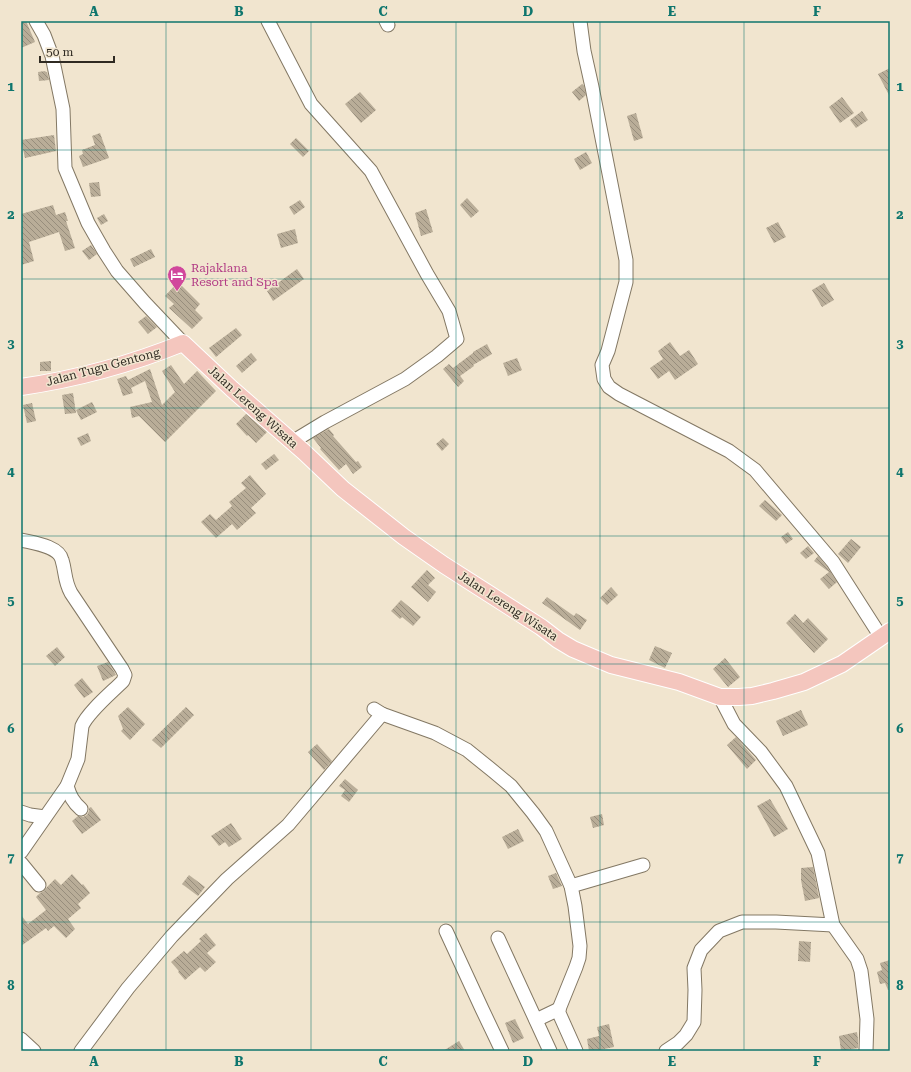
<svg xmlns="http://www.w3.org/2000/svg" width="911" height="1072" font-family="'Roboto Serif',serif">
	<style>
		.building { fill: url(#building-back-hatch) }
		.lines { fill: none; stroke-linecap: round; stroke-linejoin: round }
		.minor-casing { stroke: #837864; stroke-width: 15 }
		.major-casing { stroke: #fff; stroke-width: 18 }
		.minor { stroke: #fff; stroke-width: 13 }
		.major { stroke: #f4c6be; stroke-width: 16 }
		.grid { fill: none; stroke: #0f766e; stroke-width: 1; stroke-opacity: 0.55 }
		.labels { text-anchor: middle; stroke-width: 3; stroke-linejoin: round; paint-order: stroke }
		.hotel-label { font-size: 12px; fill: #b23c85; stroke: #f1e5cf; text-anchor: start }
		.street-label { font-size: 12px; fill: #2f2a22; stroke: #f1e5cf }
		.neatline { fill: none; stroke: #0f766e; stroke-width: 1.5 }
		.grid-label { font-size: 13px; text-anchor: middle; font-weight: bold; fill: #0f766e }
	</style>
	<defs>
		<pattern id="building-back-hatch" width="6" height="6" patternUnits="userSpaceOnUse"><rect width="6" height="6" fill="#b9ad98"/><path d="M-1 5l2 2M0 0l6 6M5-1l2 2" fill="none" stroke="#978d7c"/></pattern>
	</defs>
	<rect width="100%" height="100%" fill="#f1e5cf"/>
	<g class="building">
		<polygon points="21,21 26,21 35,42 21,48"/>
		<polygon points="890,68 890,97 878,74"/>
		<polygon points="45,71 46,72 47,72 49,80 39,81 38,72"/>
		<polygon points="582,84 584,86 586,95 579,101 572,92"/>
		<polygon points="360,92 376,110 361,123 345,104"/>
		<polygon points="842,97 854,113 840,123 829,107"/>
		<polygon points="862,111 868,120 856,128 850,120"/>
		<polygon points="636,113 643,138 634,141 627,116"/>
		<polygon points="100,133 109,158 83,167 79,156 83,154 82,150 95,145 92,136"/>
		<polygon points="54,135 56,151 25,158 21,140"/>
		<polygon points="296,138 309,151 303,157 290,144"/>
		<polygon points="586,152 592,163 580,170 574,159"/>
		<polygon points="99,182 101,196 91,197 89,183"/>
		<polygon points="467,198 479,211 471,218 460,205"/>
		<polygon points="300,200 305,207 294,215 289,207"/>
		<polygon points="53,205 56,215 65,212 68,221 66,221 75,248 65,251 59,232 29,242 34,261 21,265 21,214"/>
		<polygon points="426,209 433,232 421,236 415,213"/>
		<polygon points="104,214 108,221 101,225 97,218"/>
		<polygon points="778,222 786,237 774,243 766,228"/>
		<polygon points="295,229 298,243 281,248 277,234"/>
		<polygon points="91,245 97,254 89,260 82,251"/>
		<polygon points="151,249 155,257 134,267 130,259"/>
		<polygon points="297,269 304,279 273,301 267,291"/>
		<polygon points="178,282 200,304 195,310 203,318 192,329 169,308 174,304 165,296"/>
		<polygon points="824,283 834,300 822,307 812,290"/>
		<polygon points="146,316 157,327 148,334 138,322"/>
		<polygon points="236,328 242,335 216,357 209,348"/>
		<polygon points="670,342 680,356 689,350 698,364 675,380 669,371 658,379 650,368 663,359 658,351"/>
		<polygon points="487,344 492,354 473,365 474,366 460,376 464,381 458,387 443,369 449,364 453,368 473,353 473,352"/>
		<polygon points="251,353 257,360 242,373 236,366"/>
		<polygon points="517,358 522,370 508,376 503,363"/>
		<polygon points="51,361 51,371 40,371 40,362"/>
		<polygon points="171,365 184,384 197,371 216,391 165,442 139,416 132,418 130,407 152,402 145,381 131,388 133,393 123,396 117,379 126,376 128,380 150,369 162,405 175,392 162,371"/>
		<polygon points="73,393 76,413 65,414 62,395"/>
		<polygon points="92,402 97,412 81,420 76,410"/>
		<polygon points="32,403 36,421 27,423 23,405"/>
		<polygon points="246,414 267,432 256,443 248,435 247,436 236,424"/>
		<polygon points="329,429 334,435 333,436 356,462 358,461 362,467 353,474 346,464 339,470 320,449 321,448 313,438"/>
		<polygon points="88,433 91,441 81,446 77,438"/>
		<polygon points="443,438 449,444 442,451 436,444"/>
		<polygon points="274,454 279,460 266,470 261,464"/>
		<polygon points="250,475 266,494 251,508 256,513 237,530 232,524 216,538 201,522 210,514 216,520 232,506 229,502 246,488 241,483"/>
		<polygon points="765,500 782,515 776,521 759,506"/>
		<polygon points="788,532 793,539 786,544 781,537"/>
		<polygon points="851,539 861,547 848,563 838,554"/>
		<polygon points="808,546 814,553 806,559 800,553"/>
		<polygon points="818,556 827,567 837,582 829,589 820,579 829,572 814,561"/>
		<polygon points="427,570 435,578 428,585 436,592 428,602 411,587"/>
		<polygon points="611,587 618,595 607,605 600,598"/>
		<polygon points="547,597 574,616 576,613 587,620 580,630 542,603"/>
		<polygon points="401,600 421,617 413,626 402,617 400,619 391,611"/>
		<polygon points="795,614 803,623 808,618 828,639 814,653 786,623"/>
		<polygon points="655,646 672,653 665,668 649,660"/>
		<polygon points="57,647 65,657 55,666 46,656"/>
		<polygon points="725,658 740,677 728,687 713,669"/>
		<polygon points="108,662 116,675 103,681 97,666"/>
		<polygon points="82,678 93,692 84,698 74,685"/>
		<polygon points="128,707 145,724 130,740 121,731 123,729 118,716"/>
		<polygon points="186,707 194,715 161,748 152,740"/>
		<polygon points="801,710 808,725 783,736 776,721"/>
		<polygon points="736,737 756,760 747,769 727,745"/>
		<polygon points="317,744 332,761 324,770 308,752"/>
		<polygon points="345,779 358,790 349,802 341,796 345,790 339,786"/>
		<polygon points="770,799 788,829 774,837 757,806"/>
		<polygon points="91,807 101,820 82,834 72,821 78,816 83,817 87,815 89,811 89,808"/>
		<polygon points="602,814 604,825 593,828 590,817"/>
		<polygon points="231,823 242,839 229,847 225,842 219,846 211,836"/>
		<polygon points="518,829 524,841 508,849 502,837"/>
		<polygon points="813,867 819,898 805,901 801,880 801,868"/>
		<polygon points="556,873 562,886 553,889 548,876"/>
		<polygon points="72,874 82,885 83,884 90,893 78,904 81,908 68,919 75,929 66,938 54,926 48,931 46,928 21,946 21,915 28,924 46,910 36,897 40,893 44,891 47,887 55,879 61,885"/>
		<polygon points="189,875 205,887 198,896 182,884"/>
		<polygon points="206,933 216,945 207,953 216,962 205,972 200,967 185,980 178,972 179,971 171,962 184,951 187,954 201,941 199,939"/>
		<polygon points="799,941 811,942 810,962 798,961"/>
		<polygon points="890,960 890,990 888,990 885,983 880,984 877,972 882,970 880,963"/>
		<polygon points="515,1019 524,1038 513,1043 505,1023"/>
		<polygon points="609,1024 614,1047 594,1051 589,1051 587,1039 599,1036 597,1027"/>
		<polygon points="857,1032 858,1039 858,1048 841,1051 839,1036"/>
		<polygon points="459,1041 465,1051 443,1051"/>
	</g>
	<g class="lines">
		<defs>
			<g id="minor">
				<polyline points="36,21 44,35 52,56 63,109 65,168 88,223 104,251 117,271 145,303 183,343"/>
				<polyline points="268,21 311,104 371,171 427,274 449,311 457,339 437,356 405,379 325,422 292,442"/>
				<polyline points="386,21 388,25"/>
				<polyline points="580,21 584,51 592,87 626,260 626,282 608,351 602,365 604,379 609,387 619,394 729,451 755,470 833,562 881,637"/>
				<path d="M21,540c12,3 38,6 41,20 4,13 2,20 9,33l51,76 3,6 -2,6c-12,12 -35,31 -41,45l-4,33 -11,27 -46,66"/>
				<polyline points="720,697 734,724 761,752 786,786 818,853 833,925 857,959 861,971 867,1019 866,1051"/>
				<polyline points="374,709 382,714 435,733 467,750 493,771 511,786 533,813 546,831 571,886 575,906 580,946 579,958 576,967 559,1009"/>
				<path d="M67,786c3,10 6,16 14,23"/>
				<polyline points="21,812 30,815 45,817"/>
				<polyline points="21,863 39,885"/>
				<polyline points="571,886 643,865"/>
				<polyline points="446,931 482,1009 502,1051"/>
				<polyline points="498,938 550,1051"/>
				<polyline points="536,1020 559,1009 559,1013 576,1051"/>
				<polyline points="21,1039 34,1051"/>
				<polyline points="81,1051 128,988 172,936 227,879 288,825 382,714"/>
				<polyline points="666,1051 678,1043 686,1035 694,1022 695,990 694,968 701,950 719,931 742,922 776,922 833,925"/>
			</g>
			<path id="major" d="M21,387c55,-8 110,-23 162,-44l49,46 72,63 39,37 61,48 40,28 97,62 17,13 15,9 38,16 68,17 41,15h19l13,-1 21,-5 31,-9 38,-18 48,-33"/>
		</defs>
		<use href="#minor" class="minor-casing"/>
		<use href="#major" class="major-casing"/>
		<use href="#minor" class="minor"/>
		<use href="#major" class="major"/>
	</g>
	<path class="grid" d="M166,21v1030M311,21v1030M456,21v1030M600,21v1030M744,21v1030M21,150h869M21,279h869M21,408h869M21,536h869M21,664h869M21,793h869M21,922h869"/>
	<defs>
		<symbol id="hotel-pin" viewBox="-11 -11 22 30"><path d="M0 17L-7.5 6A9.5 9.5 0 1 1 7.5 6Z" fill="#d1479c" stroke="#f1e5cf"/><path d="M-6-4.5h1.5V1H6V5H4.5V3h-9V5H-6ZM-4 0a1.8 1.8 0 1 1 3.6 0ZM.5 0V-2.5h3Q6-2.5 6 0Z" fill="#fff"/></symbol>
	</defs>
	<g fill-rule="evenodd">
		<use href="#hotel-pin" x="166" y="264" width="22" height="30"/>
	</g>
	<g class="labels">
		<g class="hotel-label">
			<text x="191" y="272">Rajaklana<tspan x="191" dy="14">Resort and Spa</tspan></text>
		</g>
		<g class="street-label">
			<text transform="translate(103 367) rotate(-15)" y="4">Jalan Tugu Gentong</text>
			<text transform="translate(253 407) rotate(42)" y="4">Jalan Lereng Wisata</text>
			<text transform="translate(508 606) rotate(33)" y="4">Jalan Lereng Wisata</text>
		</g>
	</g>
	<rect width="911" height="1072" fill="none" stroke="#f1e5cf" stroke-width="44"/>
	<path d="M40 56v6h74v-6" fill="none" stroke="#2f2a22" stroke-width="2"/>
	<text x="46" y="56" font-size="12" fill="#2f2a22" stroke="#f1e5cf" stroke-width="3" paint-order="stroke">50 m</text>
	<rect x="22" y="22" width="867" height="1028" class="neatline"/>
	<g class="grid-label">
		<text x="94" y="16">A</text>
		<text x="239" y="16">B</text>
		<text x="383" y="16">C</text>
		<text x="528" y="16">D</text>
		<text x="672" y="16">E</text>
		<text x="817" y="16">F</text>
		<text x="11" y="91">1</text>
		<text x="900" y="91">1</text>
		<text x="11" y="219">2</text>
		<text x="900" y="219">2</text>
		<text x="11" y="348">3</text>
		<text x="900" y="348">3</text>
		<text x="11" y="476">4</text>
		<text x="900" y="476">4</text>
		<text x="11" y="605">5</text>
		<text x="900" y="605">5</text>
		<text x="11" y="733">6</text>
		<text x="900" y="733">6</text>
		<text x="11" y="862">7</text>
		<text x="900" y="862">7</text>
		<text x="11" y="990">8</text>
		<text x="900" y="990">8</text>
		<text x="94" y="1066">A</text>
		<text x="239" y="1066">B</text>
		<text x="383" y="1066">C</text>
		<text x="528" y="1066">D</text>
		<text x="672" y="1066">E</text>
		<text x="817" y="1066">F</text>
	</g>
</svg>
